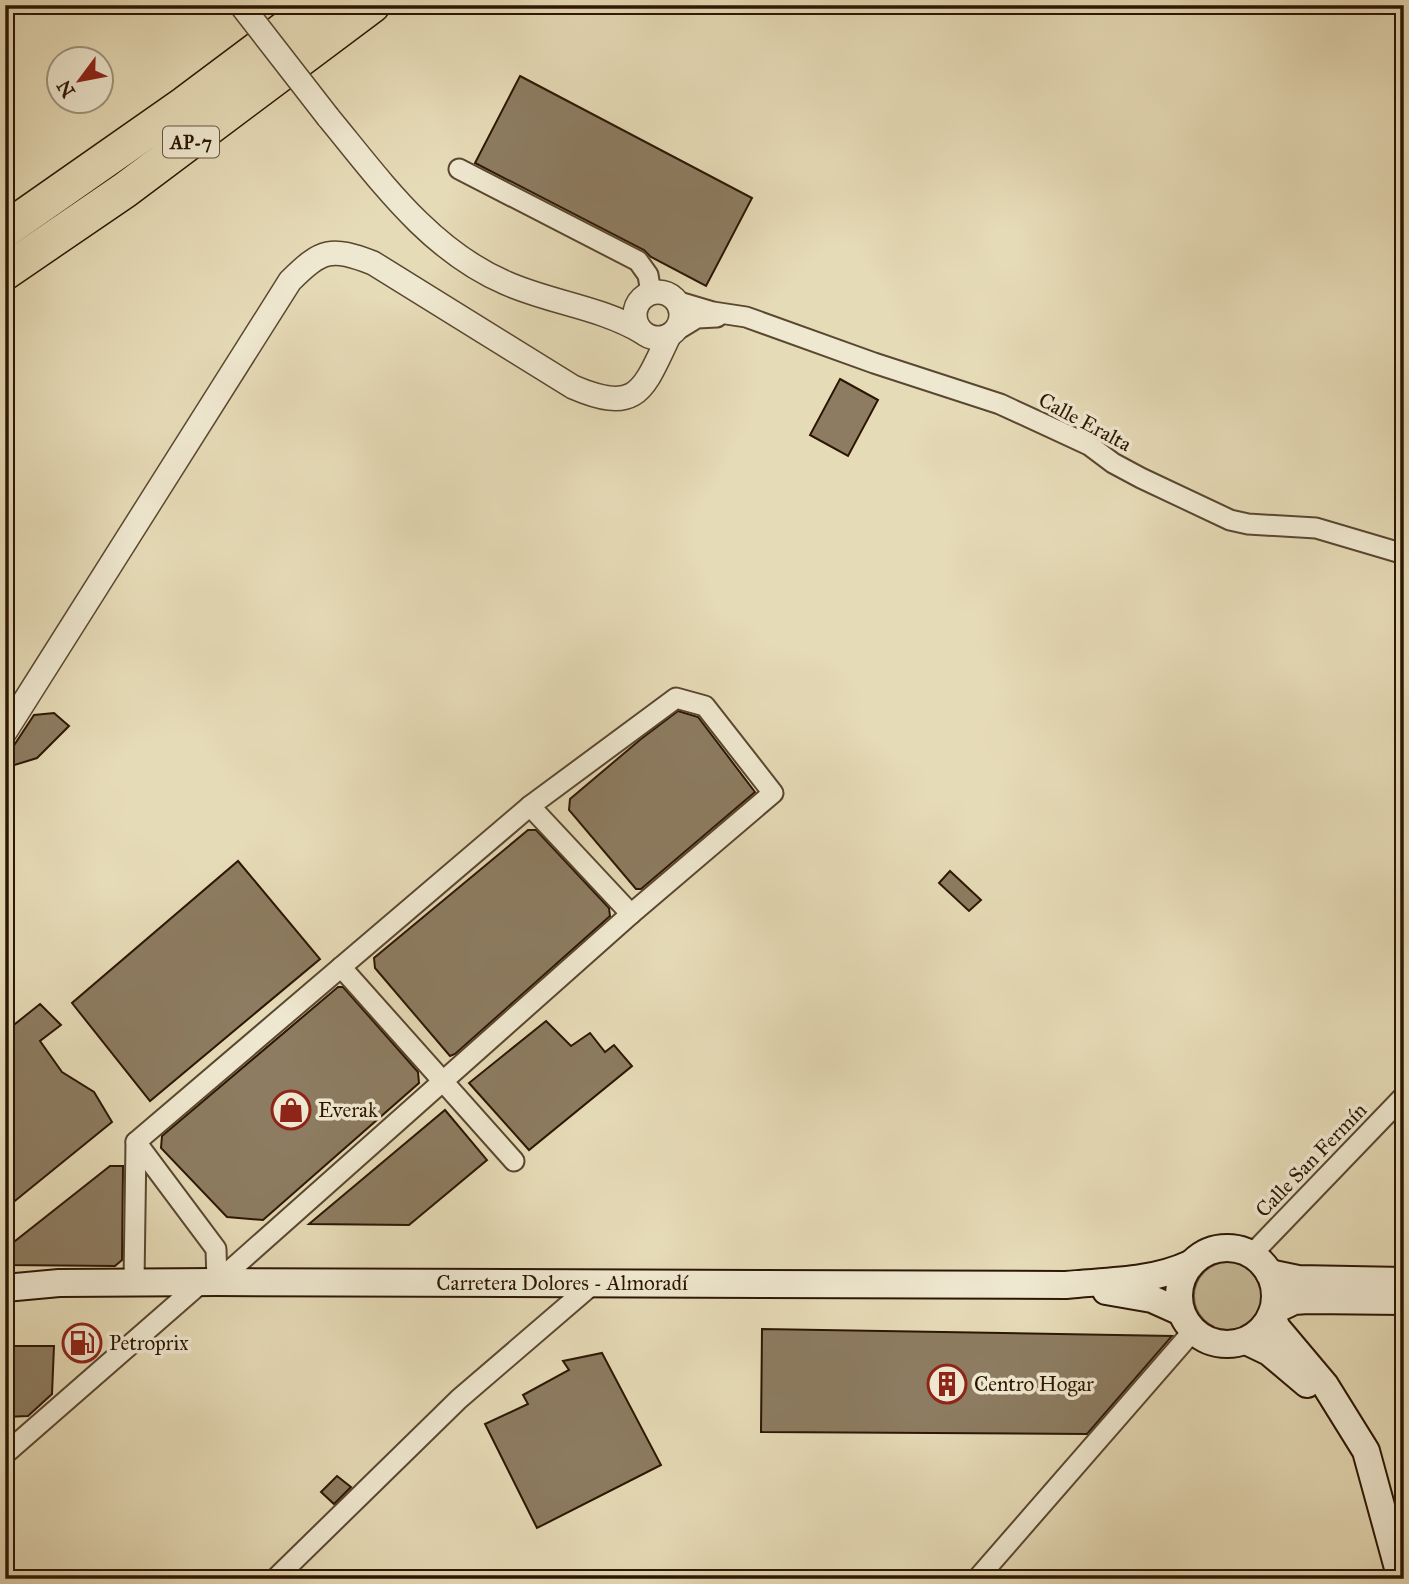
<svg xmlns="http://www.w3.org/2000/svg" width="1409" height="1584" font-family="'IM FELL Great Primer',serif">
	<style>
		.green { fill: #c6ba98; stroke: #79684e; stroke-width: 2 }
		.building { fill: #8d7c61; stroke: #2c1603; stroke-width: 2 }
		.lines { fill: none; stroke-linecap: round; stroke-linejoin: round }
		.minor-casing { stroke: #5a4730; stroke-width: 23 }
		.tertiary-casing { stroke: #5a4730; stroke-width: 26 }
		.secondary-casing { stroke: #2c1603; stroke-width: 30 }
		.motorway-casing { stroke: #2c1603; stroke-width: 38 }
		.minor { stroke: #efe8d0; stroke-width: 19 }
		.tertiary { stroke: #efe8d0; stroke-width: 23 }
		.secondary { stroke: #efe8d0; stroke-width: 26 }
		.motorway { stroke: #e6dbb7; stroke-width: 35 }
		.tertiary-bridge-casing { stroke: #5a4730; stroke-width: 26; stroke-linecap: butt }
		.tertiary-bridge { stroke: #efe8d0; stroke-width: 23 }
		.labels { text-anchor: middle; stroke-width: 7; stroke-linejoin: round; paint-order: stroke }
		.shield { fill: #efe8d0; stroke: #665540; stroke-width: 2 }
		.shield-label { font-size: 19px; font-weight: bold; fill: #2c1603 }
		.street-label { font-size: 21px; fill: #2c1603; stroke: #efe8d0 }
		.poi-label { font-size: 21px; fill: #2c1603; stroke: #efe8d0; text-anchor: start }
	</style>
	<rect width="100%" height="100%" fill="#e6dbb7"/>
	<filter id="stains"><feTurbulence type="fractalNoise" baseFrequency=".00286" numOctaves="4"/><feColorMatrix values="0 0 0 0 .2 0 0 0 0 .09 0 0 0 0 .02 0 0 0 .5 -.17"/></filter>
	<radialGradient id="worn" r=".72"><stop offset=".6" stop-color="#630" stop-opacity="0"/><stop offset="1" stop-color="#630" stop-opacity=".3"/></radialGradient>
	<circle class="green" cx="1228" cy="1296" r="34"/>
	<g class="building">
		<polygon points="520,76 752,198 706,286 651,257 644,250 475,163"/>
		<polygon points="840,379 878,400 848,456 810,435"/>
		<polygon points="678,711 698,717 755,792 641,889 636,889 569,810 570,799 641,739"/>
		<polygon points="54,713 69,726 37,758 5,768 5,759 34,715"/>
		<polygon points="528,830 536,830 609,908 610,916 455,1054 450,1056 375,968 374,958"/>
		<polygon points="238,861 320,959 150,1101 72,1003"/>
		<polygon points="950,871 981,900 969,911 939,883"/>
		<polygon points="338,987 343,987 418,1072 419,1083 263,1220 227,1217 161,1148 162,1136"/>
		<polygon points="40,1004 61,1025 40,1041 62,1072 94,1092 112,1122 5,1209 5,1032"/>
		<polygon points="546,1021 571,1046 590,1033 605,1052 614,1045 632,1066 529,1150 469,1083"/>
		<polygon points="445,1110 487,1160 409,1225 309,1224"/>
		<polygon points="110,1166 123,1166 122,1260 115,1266 5,1265 5,1249"/>
		<polygon points="76,1327 89,1328 89,1358 76,1357"/>
		<polygon points="762,1329 1172,1336 1087,1434 761,1432"/>
		<polygon points="5,1346 54,1346 52,1394 28,1416 5,1417"/>
		<polygon points="602,1353 661,1465 537,1528 485,1424 528,1404 523,1395 569,1370 563,1361"/>
		<polygon points="337,1476 351,1487 334,1504 321,1492"/>
	</g>
	<g class="lines">
		<defs>
			<g id="minor">
				<polyline points="459,169 638,261 648,275 651,293"/>
				<polyline points="676,301 713,312 746,317 874,363 1000,404 1089,445 1113,463 1141,478 1230,520 1248,524 1316,528 1404,554"/>
				<polyline points="674,332 697,318 717,317"/>
				<polyline points="530,806 631,914"/>
				<polyline points="341,967 514,1161"/>
				<polyline points="136,1142 216,1249 217,1282"/>
				<polyline points="1252,1254 1404,1096"/>
				<polyline points="134,1282 136,1142 530,806 676,698 705,706 773,793 631,914 217,1282"/>
				<polyline points="5,1454 202,1282"/>
				<polyline points="275,1579 459,1399 594,1283"/>
				<polyline points="977,1579 1193,1331"/>
			</g>
			<g id="tertiary">
				<path d="M328,117c52,63 101,133 178,166 45,20 94,24 136,49"/>
				<circle cx="658" cy="315" r="23"/>
				<path d="M5,732l285,-451c32,-32 41,-34 83,-18l200,124c65,28 70,3 96,-51"/>
			</g>
			<g id="secondary">
				<circle cx="1227" cy="1296" r="48"/>
				<polyline points="1269,1273 1298,1279 1404,1281"/>
				<path d="M5,1288l54,-5 158,-1 849,3c41,-4 85,-3 124,-21"/>
				<polyline points="1106,1291 1152,1299 1181,1312"/>
				<polyline points="1273,1311 1294,1301 1308,1300 1404,1301"/>
				<polyline points="1271,1315 1277,1328 1325,1385 1366,1451 1401,1579"/>
				<polyline points="1246,1341 1269,1352 1307,1384"/>
			</g>
			<g id="motorway">
				<polyline points="5,230 185,104 317,5"/>
				<polyline points="5,272 125,190 372,5"/>
			</g>
		</defs>
		<use href="#minor" class="minor-casing"/>
		<use href="#tertiary" class="tertiary-casing"/>
		<use href="#secondary" class="secondary-casing"/>
		<use href="#motorway" class="motorway-casing"/>
		<use href="#minor" class="minor"/>
		<use href="#tertiary" class="tertiary"/>
		<use href="#secondary" class="secondary"/>
		<use href="#motorway" class="motorway"/>
		<defs>
			<polyline id="tertiary-bridge" points="241,5 328,117"/>
		</defs>
		<use href="#tertiary-bridge" class="tertiary-bridge-casing"/>
		<use href="#tertiary-bridge" class="tertiary-bridge"/>
	</g>
	<defs>
		<symbol id="shop-ring" viewBox="-11 -11 22 22"><circle r="9.5" fill="#efe8d0" stroke="#8f2418" stroke-width="1.5"/><path d="M-5-2.5h2.3a2.7 3.5 0 0 1 5.4 0H5L5.5 6h-11ZM-1.5-2.5h3a1.5 2.3 0 0 0-3 0Z" fill="#8f2418"/></symbol>
		<symbol id="fuel-ring" viewBox="-11 -11 22 22"><circle r="9.5" fill="#efe8d0" stroke="#8f2418" stroke-width="1.5"/><path d="M-5.5-6h7V0h2V4h1.3V-2.5L3-4.5l.8-.8L6-3V5H2.5V1h-1V6h-7ZM-4.2-4.7v3.2H.2V-4.7Z" fill="#8f2418"/></symbol>
		<symbol id="building-ring" viewBox="-11 -11 22 22"><circle r="9.5" fill="#efe8d0" stroke="#8f2418" stroke-width="1.5"/><path d="M-4-6H4V6H1V3H-1V6H-4ZM-2.5-4.3h1.7v1.8h-1.7ZM.8-4.3h1.7v1.8H.8ZM-2.5-1h1.7V.8h-1.7ZM.8-1h1.7V.8H.8Z" fill="#8f2418"/></symbol>
	</defs>
	<g fill-rule="evenodd">
		<use href="#shop-ring" x="269" y="1088" width="44" height="44"/>
		<use href="#fuel-ring" x="60" y="1321" width="44" height="44"/>
		<use href="#building-ring" x="925" y="1362" width="44" height="44"/>
	</g>
	<g class="labels">
		<rect class="shield" x="163" y="126.5" width="56" height="31" rx="5"/>
		<g class="shield-label">
			<text x="191" y="149">AP-7</text>
		</g>
		<g class="street-label">
			<text transform="translate(1085 422) rotate(28)" y="7">Calle Eralta</text>
			<text transform="translate(1311 1160) rotate(-46)" y="7">Calle San Fermín</text>
			<text x="562" y="1290">Carretera Dolores - Almoradí</text>
		</g>
		<g class="poi-label">
			<text x="318" y="1117">Everak</text>
			<text x="109" y="1350">Petroprix</text>
			<text x="974" y="1391">Centro Hogar</text>
		</g>
	</g>
	<rect width="1409" height="1584" fill="none" stroke="#e6dbb7" stroke-width="28"/>
	<rect x="7" y="7" width="1395" height="1570" fill="none" stroke="#2c1603" stroke-width="3.5"/>
	<rect x="14" y="14" width="1381" height="1556" fill="none" stroke="#2c1603" stroke-width="2"/>
	<g transform="translate(80 80) rotate(238)"><circle r="33" fill="#efe8d0" stroke="#a1947e" stroke-width="2"/>
	<path d="M0-5L12 26L0 18L-12 26Z" fill="#8f2418"/>
	<text y="-10" font-size="19" font-weight="bold" text-anchor="middle" fill="#2c1603">N</text>
	</g>
	<rect width="100%" height="100%" filter="url(#stains)"/>
	<rect width="100%" height="100%" fill="url(#worn)"/>
</svg>
